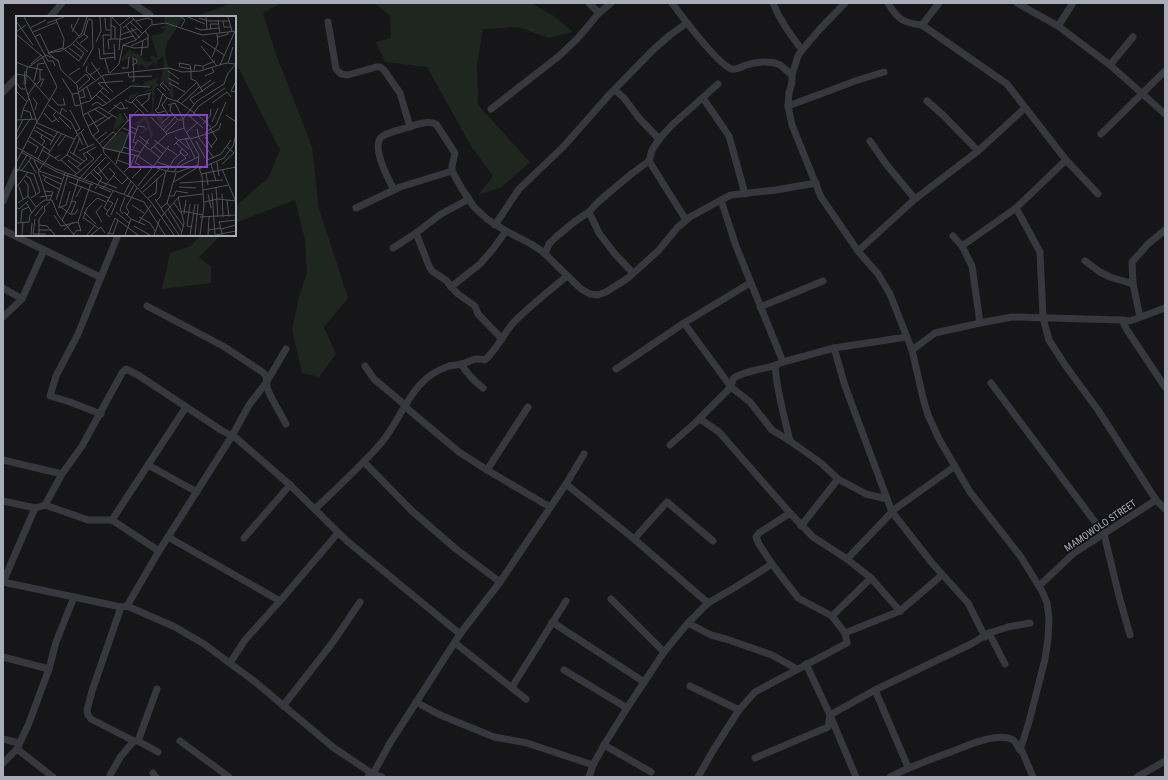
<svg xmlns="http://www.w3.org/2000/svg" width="1168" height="780" font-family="'Roboto Condensed',sans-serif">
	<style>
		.green { fill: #1e261f }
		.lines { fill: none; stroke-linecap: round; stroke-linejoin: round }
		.minor { stroke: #37383d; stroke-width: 7 }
		.labels { text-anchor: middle; stroke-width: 3.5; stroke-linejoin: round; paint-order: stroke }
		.street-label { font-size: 10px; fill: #a8adb8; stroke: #111113 }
		.inset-road { fill: none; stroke: #505258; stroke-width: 1 }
		.view { fill: #8446be; fill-opacity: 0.15; stroke: #8446be; stroke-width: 2 }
		.inset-edge { fill: none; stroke: #a8adb8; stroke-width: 2 }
	</style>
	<rect width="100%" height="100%" fill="#161618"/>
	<g class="green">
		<polygon points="231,3 281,3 263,13 276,54 312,147 319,209 348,298 324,327 336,354 319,377 302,373 292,330 299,297 307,272 305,240 295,200 235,223 235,207 268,178 280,150 237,65 235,65 235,17 195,17"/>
		<polygon points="346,3 531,3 554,16 573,32 549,38 518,27 483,29 477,64 478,105 530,162 502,187 478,195 493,176 471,146 427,67 385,62 376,42 391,38 390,16 376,4"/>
		<polygon points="201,235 221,235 199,257 211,267 211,283 162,289 170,253 191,246"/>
	</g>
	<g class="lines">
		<g class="minor">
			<polyline points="132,3 150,15"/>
			<polyline points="589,3 599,13"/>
			<path d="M672,3c9,12 47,63 60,66 5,1 10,-2 14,-4 9,-3 25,-5 34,0 4,3 8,7 12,10"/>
			<path d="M773,3c7,18 18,32 29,47"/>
			<polyline points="845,3 819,30 802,50 798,56 792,75 792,82 789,93 788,106 792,125 821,197 858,251 878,274 890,294 912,350 923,398 928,415 939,439 970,492 1021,557 1042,591 1047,603 1049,618 1048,639 1045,659 1029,722 1020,750"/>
			<path d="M888,3c10,17 16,20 34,22l85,59 59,76 32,34"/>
			<polyline points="1017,3 1058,26 1110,65 1165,114"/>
			<polyline points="50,17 62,3"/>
			<polyline points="328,22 336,69 341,74 348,75 376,67 380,67 384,70 400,93 410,127"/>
			<polyline points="922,25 939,3"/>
			<polyline points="1058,26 1073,3"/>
			<polyline points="1110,65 1133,37"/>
			<polyline points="615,90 624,98 639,118 659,139"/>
			<polyline points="3,92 17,77"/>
			<polyline points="703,98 729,136 745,194"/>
			<polyline points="927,101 943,115 978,151"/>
			<polyline points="788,106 858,80 884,72"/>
			<polyline points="491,109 559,56 578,38 599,13 611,3"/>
			<polyline points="1101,134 1165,71"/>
			<polyline points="870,141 886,164 915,199"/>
			<polyline points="649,161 686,220"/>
			<path d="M394,190c-5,-10 -25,-46 -11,-54 6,-4 16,-6 23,-8 10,-3 21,-8 30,-4l19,29 -3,13v5l10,18 12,18 13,12 19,12 25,13 11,7 39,38 9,5 8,1 8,-3 22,-14 30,-27 19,-23 13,-11 31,-17 10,-5 45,-5 40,-7"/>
			<polyline points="721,200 736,246 783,362"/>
			<polyline points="3,201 17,169"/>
			<polyline points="356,208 400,187 452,171"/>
			<polyline points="1016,208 1040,252 1043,318 1049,340 1065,365 1098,410 1156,500 1165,509"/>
			<polyline points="589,212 599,233 615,254 633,273"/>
			<polyline points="495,225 519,189 563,147 609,95 654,49 670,35 687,23"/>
			<polyline points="3,230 100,277"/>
			<polyline points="416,233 429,266 432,271 447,281 451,287 458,294 475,306 478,314 502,339"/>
			<polyline points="953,236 962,246 972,266 980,323"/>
			<polyline points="962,246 1016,208 1066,160"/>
			<polyline points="393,248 416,233 441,214 469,199"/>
			<polyline points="858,251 915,199 978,151 1025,108"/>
			<polyline points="545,254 549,244 556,237 574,222 589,212 598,202 630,175 649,161 652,150 660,138 672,125 718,84"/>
			<polyline points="1085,261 1100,272 1110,277 1133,284"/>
			<polyline points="451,287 480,264 493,249 506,231"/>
			<polyline points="3,288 22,299"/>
			<polyline points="147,306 223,346 261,371 266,375 267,387 270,395 286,424"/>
			<polyline points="760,307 823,281"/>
			<polyline points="3,317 22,299 44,250"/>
			<polyline points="1140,317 1133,284 1132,262 1148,244 1165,230"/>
			<polyline points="1122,320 1127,330 1165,387"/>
			<polyline points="684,323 731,387 750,402 772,430 790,441 821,463 838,479 866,494 887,499"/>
			<polyline points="834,348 845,386 892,512 932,563 968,603 985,637"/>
			<polyline points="912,350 935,333 980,323 1012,317 1122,320 1130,321 1165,308"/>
			<path d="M461,364c6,9 14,18 22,24"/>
			<polyline points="365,366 374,379 405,405 409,410 459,452 487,470 550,507"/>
			<path d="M775,366c2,26 9,50 15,75"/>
			<polyline points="616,369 684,323 750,283"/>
			<polyline points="991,383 1104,534 1119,596 1130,635"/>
			<polyline points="101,414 70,402 50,396 56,376 78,334 118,235"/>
			<polyline points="700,419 719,432 790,513 813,537 847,559 871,578 832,616"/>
			<path d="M670,445l26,-23 35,-35c1,-3 1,-7 3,-9 13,-9 34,-8 49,-16l51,-14 73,-11"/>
			<polyline points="3,460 62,474"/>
			<polyline points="364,462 412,511 456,549 500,582"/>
			<polyline points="148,465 197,492"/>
			<polyline points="487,470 528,407"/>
			<polyline points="566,484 634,539 708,603"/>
			<polyline points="3,501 35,508 45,505 88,520 112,520 159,551"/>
			<polyline points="45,505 62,474 82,446 122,373 126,369 138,375 221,430 236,438 290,485 347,541 460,634"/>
			<polyline points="35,508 3,582 121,607 127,606 175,627 204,644 254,681 334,748 373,774 382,777"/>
			<path d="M315,509c23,-22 46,-43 67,-67 23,-28 28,-63 67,-76 4,-1 9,-1 13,-2 10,-3 12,-7 23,-4 12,-11 18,-25 28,-37 17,-17 36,-32 54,-47"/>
			<polyline points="892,511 954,467"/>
			<polyline points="112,520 186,407"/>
			<polyline points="801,526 838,479"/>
			<polyline points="168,537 280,601"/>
			<polyline points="244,538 290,485"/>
			<polyline points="634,539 667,502 713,541"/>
			<polyline points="847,559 892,512"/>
			<polyline points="871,578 900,611"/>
			<polyline points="1039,586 1074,553 1156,500"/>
			<polyline points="611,599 664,652"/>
			<polyline points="127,606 159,551 232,436 249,405 266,383 286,349"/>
			<polyline points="121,607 92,691 87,710 88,715 91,719 134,741 138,741 158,752"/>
			<polyline points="552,622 644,682"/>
			<polyline points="688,623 711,635 726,639 772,655 797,669"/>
			<polyline points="845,633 900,611 942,575"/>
			<polyline points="989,633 1005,664"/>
			<polyline points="455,643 526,699"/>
			<polyline points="3,657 49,669"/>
			<polyline points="230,663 245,640 280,601 338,533"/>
			<polyline points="806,664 830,715 856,777"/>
			<polyline points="564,670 627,708"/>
			<polyline points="690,686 739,710"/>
			<polyline points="512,687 566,601"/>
			<polyline points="875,690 908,767"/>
			<polyline points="416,702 440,715 494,737 527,743 593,765"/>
			<polyline points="283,706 333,642 360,602"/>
			<polyline points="3,739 19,743"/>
			<polyline points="138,741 157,689"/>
			<polyline points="180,741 229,777"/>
			<polyline points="604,745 651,772"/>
			<polyline points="17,749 53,777"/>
			<polyline points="755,758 828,727 830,715 875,690 971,644 989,633 1008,627 1030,623"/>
			<polyline points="3,763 17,749 29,723 49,669 56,642 74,597"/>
			<polyline points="153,773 156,777"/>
			<polyline points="110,775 121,756 134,741"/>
			<polyline points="368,777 373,774 390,743 460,634 500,582 566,484 584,454"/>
			<polyline points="589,777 593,765 604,745 627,708 664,652 688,623 708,603 734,588 772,564"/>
			<polyline points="698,777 714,749 739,710 755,692 847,643 845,633 832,616 798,598 772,564 759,544 756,537 759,533 790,513"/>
			<path d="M890,777c21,-11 42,-18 63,-26 12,-4 23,-10 35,-12 7,-2 18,-3 25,1 3,2 5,7 7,10l2,1 11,26"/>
			<polyline points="1137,777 1165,761"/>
		</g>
	</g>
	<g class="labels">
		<g class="street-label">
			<text transform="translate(1100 525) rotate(-34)" y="4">MAMOWOLO STREET</text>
		</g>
	</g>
	<g transform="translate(16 16)">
		<rect width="220" height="220" fill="#161618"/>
		<path d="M148,1h20l-17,26 -2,10 9,40 -1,6 -4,-5 2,-5 -7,-9 -4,1 4,-13 -1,-12 -5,4 -2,6 -2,-4 -7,6 -7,-4 -1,7 -3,-14 -16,4 10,-12 2,3 6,2 8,8 7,-1 -3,-3 1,-3 7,3 -7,-22 12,-3 2,-5h-5l5,-3zM143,61l-3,6 3,1 -6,7 2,2 -2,18 3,3 12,3h-6l3,9 -4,2 -5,-12 -5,-2 -4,2 6,19 -2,5 -2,-11 -9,6 8,-10 -3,-5 -5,4 -7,1 19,-14v-20l-12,1 -12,10 2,-7 21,-6 1,-3 -11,1 -14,-7 15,6 3,-4zM105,97l4,8 -13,11 6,-18zM106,115l6,3 -6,19 -19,-4 13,-15z" fill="#1e261f"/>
		<path class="inset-road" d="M8,1l11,20 5,-3 9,19M95,1v22h8M96,1l9,10 -2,23M116,1l10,11M172,1l17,7M190,1l1,12M212,1l4,14M89,2l1,12h4M183,2l9,3h22M40,4l8,19 -1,10M202,4l2,13M0,5l17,24M120,5l12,-3 4,2v4M207,5l1,6h7M114,6l13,12M31,7l17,-6M56,8l-1,3 8,9M94,9l5,2v12M104,9l10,-8M110,10l10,14M165,11l4,-7 -4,-3M14,12l16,-8M107,12l11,-9M115,12l9,10M179,12l6,2 18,-2M195,13l-1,-5h8M0,16l10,-7M17,16l24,-10M56,16l7,-14M0,18l26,22 15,31 -20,35M104,19l17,-6M19,21l13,24h5l2,5M202,21l10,-3v-2M63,22l5,-4 4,-14M103,24l14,-4M186,24l22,15M60,25l12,11M80,26l5,-11 -1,-14M64,27l8,-6 -4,-3M98,28l1,16M107,29l11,3 14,-1v-12l-3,-4M115,30l17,-8M185,30l16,20M53,32l13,10M83,32l1,11 15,-2M93,33l-1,-9 3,-1M49,34l14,11 5,-8 -11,-9M34,36l13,-4M32,37l10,8M32,37l13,-2 10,-6 11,-12 5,-16M87,38l12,-1M88,38l-1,-19h7M125,40l2,-16M196,41l6,-14 -1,-9M89,43l4,14M42,44l3,10 16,15 6,30 9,20 11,13 35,8 16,11 13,4 11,1 20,-7M0,46l12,5M75,46l10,14M212,47l5,-16M15,48l10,-9M116,49l5,-2 -1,-4h-3M204,49l15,-34M67,50l10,-18 -1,-28 -4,-1M71,50l-1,5 9,9M13,51l14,3M106,52h6l1,-11M175,53l-11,-2 -1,-4 11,2 1,5v9l5,2 7,11M187,53v-3l12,-5M178,54l1,-5 7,1M152,55l11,8M112,56l1,5 23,-1M94,57l9,-9 4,-19 13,-5 15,-15 15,-2 36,12 34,-4M0,58l12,2 22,25M53,59l11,-7M74,59l10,-7M86,60l4,9 7,7M189,60l9,-4 -2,-4M46,62l10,16M152,62l11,6M18,65l4,-17 7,-1M116,65h2l-1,-24M148,65l-4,4 6,6M220,65l-5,10 5,1M0,66l5,7h4M146,66l8,9M60,67l10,-9 4,5M82,67l25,-2M82,67l11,10M153,67l16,9M8,68l1,-13M21,68l3,-3v-11M24,71l4,-8h-4M71,71l5,13M141,72l10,10 12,4 21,15 11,10M184,72l11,-8M63,73l11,-10M0,75l10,10M84,75l10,9M63,76l25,-17 65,-7 13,4 18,-1 26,-8 9,1M63,77l-7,1 3,12 5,-1M147,77l-5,15 -3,2 3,3 7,-2M12,79l8,-12M80,79l10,8M17,82l4,5 -2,7M36,82l6,7h7l-2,-7M63,82l6,-1 -2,-8M151,82l-5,7 7,11M120,83l12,13M109,84l6,3 7,-7 13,-3M161,85l19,-18M116,86l12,12M196,87l15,-11 4,5M64,88l10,-3 13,-13M165,88l18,-17M178,88l-4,-5 25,-17M32,89l23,17 12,23M76,89l5,-3 6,4 28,-20 19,1M98,89l6,4 8,-1M152,89l7,-2 8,16M155,89l-1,6 8,9h4M125,90l8,-7v-5M78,93l16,10M7,94l7,2 2,7M54,94l10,19 -4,2M40,96l-3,3 6,7M93,96l12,-10 4,7M28,97l8,9 5,-3M72,97l11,18 -6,5M108,97l4,7 -3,4M44,98l2,-6 5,4M171,98l16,14M67,99l16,-8 18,11M210,99l10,7M43,101l12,12M135,101l16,17M175,101l8,-11 26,-18M5,102l3,-11 5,-9M0,104l20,-1M196,106l6,-14M21,107l37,16M146,107l11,-10M187,108l7,-8 1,-7M72,110l18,-10M20,111l18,10M80,111l17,-12M107,112l13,6M194,112l7,11 -6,8M68,113l-3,3 7,15M181,113l2,9 15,20M18,114l18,11M147,114l12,-13M150,116l11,-11M171,116l11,-10M197,116l6,-3 2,-6M0,118l7,-15M123,120l10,8M190,120v-4l10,-7 10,-23M14,121l20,14M159,121l14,12M189,121l7,11M169,122l10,20M174,123l23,-7M0,124l14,-21M80,124l11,-8M138,124l12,9M12,125l10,6 -3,6M180,125l9,17M120,127l-3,-1 5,-16 7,1M160,127l12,11 -3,2M83,128l14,-12 3,2M26,129l3,-4 -4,-3 1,-3M34,129l8,-14M158,129l5,-5 11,-2M42,130l8,-11M138,130l9,8M0,131l40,22 88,33 21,33M107,131l17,5M87,132l1,5 47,49 23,33M87,132l35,-38M151,132l10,7M117,133l5,-9 22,18M135,133l16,-15 17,-6M26,134l13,8 5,-3M63,135l15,-7M5,136l36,20 36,13M54,136l14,9M105,137l10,-26 7,3M32,138l14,-21M51,139l14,9M57,139l7,-17M122,140l11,-17M122,140l-3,7 5,2M39,142l4,3 8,-6 9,-19 5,-4M22,143l6,-13M18,144l5,11 23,8M45,144l16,14M52,144l13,11M101,144l14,5M191,144l14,-6 10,-14M13,145l7,12M141,146l12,4M201,146l2,14M0,147l21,-41 -12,-36 2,-18 19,-13 12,5M100,148l4,-12M195,148l5,17M206,148l12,-11 -7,-6M182,149l1,-10 -15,-27 -1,-9 14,-18 27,-17 4,-11 8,-9M182,149l4,11 2,30 -4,29M164,150l18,-9M61,151l10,-8 -4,-5 13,-7M82,151l10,13M0,153l18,5 6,18 -9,6M183,153l25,-11 9,-12 3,-11M206,153l14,33M6,154l9,-12M23,154l11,-15M78,154l8,8 -7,11M22,155l9,28M151,155l7,-12 7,-6M1,156l10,-17M108,156l7,-7 4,-10M158,156l5,-9 7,-5 -6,-6 2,-3M75,157l8,8 18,7M190,157l2,12M82,158l12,-12M185,158l35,-7M26,159l19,9M97,159l9,9 6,-6M10,160l4,2 6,16M58,160l20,-17 -7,-7M30,161l-2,3 2,2 13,7M116,162l9,-9 -1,-2M68,163l22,-22M8,164l4,5v11M53,166l40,16M158,166l24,-15M164,167l43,-3M122,170l31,-40M3,171l4,12M83,171l12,5M163,171l17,1M0,172l12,-16M87,172l12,-14 -6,-6M200,172l2,29M125,173l19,-20M187,174l26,-5M28,175l9,1 -3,8M127,176l21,-19M196,177l3,42M108,178l7,-13M192,178l3,14M206,178l1,23M154,180h4l2,-5 12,2M24,181l12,-2M60,181l6,-11M111,181l7,-12M132,182l8,-5 1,-15M139,183l24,36M40,184l9,-27M91,184l6,3 -7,11 4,3M211,184l2,17M140,185l4,-4 6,-26M10,186l6,11M188,186l14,-3 18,2M2,187l10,-7 8,11M151,187l17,24M158,187l7,10M174,188l-3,22 4,1M116,189l12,8M0,191l3,2 9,-8M43,191l9,-33M45,191l9,7h5l3,-5M42,192l8,-3 4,-14M145,192l6,-5 9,-30M152,193l14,23M92,195l-4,-3 9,-17M166,195l21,4M68,196l12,12M100,196l14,12M108,196l7,7 14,6M55,198l5,-12 -4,-1M107,198l-3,-4 5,-13M168,198l2,-14M38,199l7,11M95,199l7,-17M111,199l2,-3 -3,-5 11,-19M19,200l8,-10M123,201l11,6 5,8M145,201l17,-19M184,201l36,-2M68,202l14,10M67,203l4,-11 10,-10 9,4M46,204l8,-14 8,-26 24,-26M203,205l3,13M5,206l1,-12 7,-3M86,206l-6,-10 6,-7M123,206l12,-17M203,206l17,-2M0,207l13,-1 1,-7 8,-10 7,-5h7l6,15 16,20M23,209l8,1 8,9M45,210l17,-4 13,-39M118,210l16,9M205,213l15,-4M23,214h13M48,214l9,-8M192,214l13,-2M93,217l6,-15 23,17M17,218l2,-15M17,218h13M6,219l1,-13M15,219l1,-12M23,219v-16l6,-8 -1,-4 6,-5M57,219l4,-5 4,1 -3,-9M71,219l8,-10M75,219l10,-8 4,6M92,219v-2l5,1 5,-14M109,219l6,-16M138,219l6,-16M165,219l3,-12 -6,-26 25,-3M174,219l5,-31M179,219l3,-31M192,219l1,-18M200,219l20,-4"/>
		<path class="view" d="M114,99h77v52h-77z"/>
		<rect width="220" height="220" class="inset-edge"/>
	</g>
	<rect width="1168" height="780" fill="none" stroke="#a8adb8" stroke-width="8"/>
</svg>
